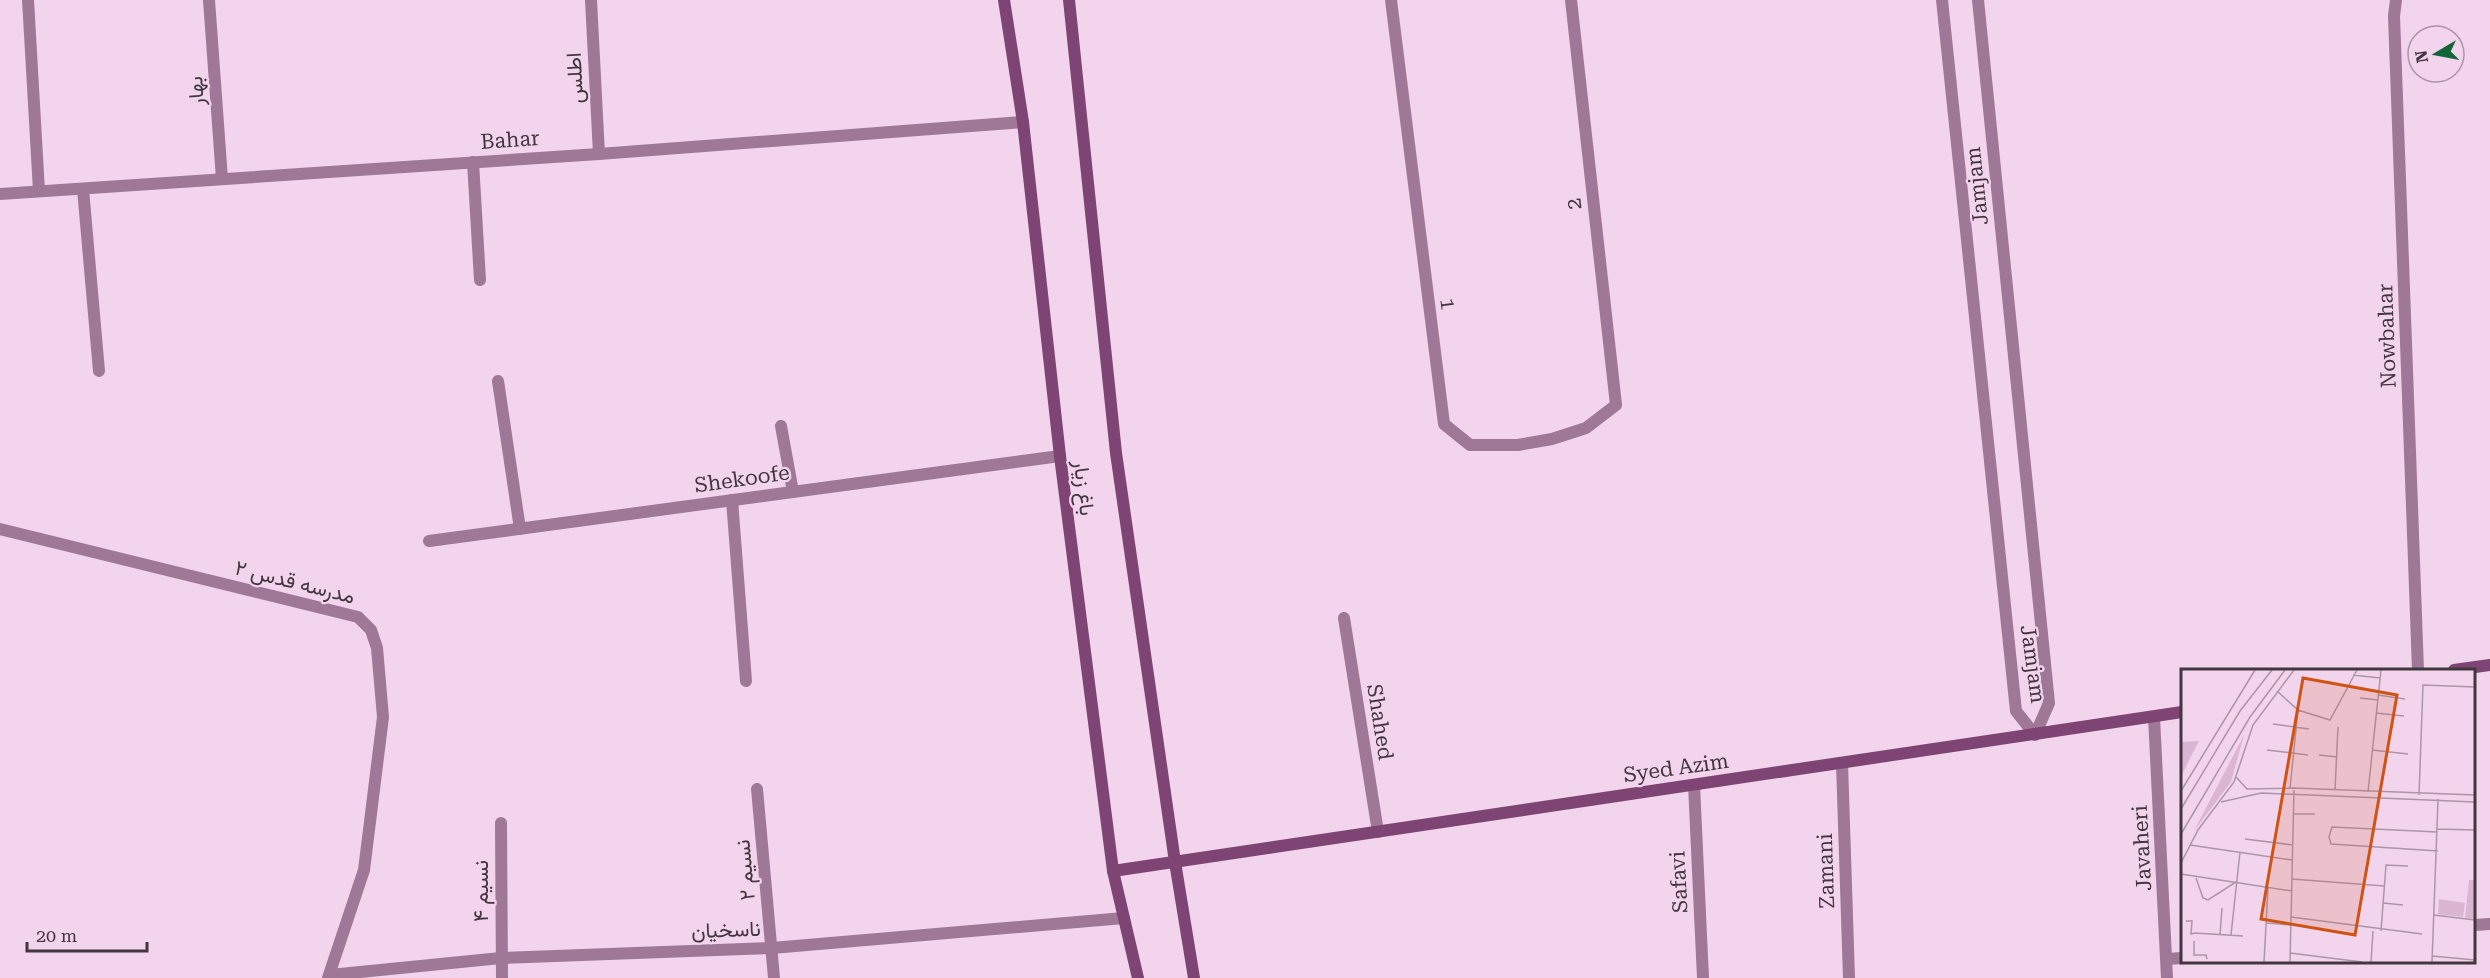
<svg xmlns="http://www.w3.org/2000/svg" width="2490" height="978" font-family="'Roboto Serif',Vazirmatn,serif">
	<style>
		.lines { fill: none; stroke-linecap: round; stroke-linejoin: round }
		.street { stroke: #9f7797; stroke-width: 12 }
		.secondary { stroke: #7d4474; stroke-width: 12 }
		.labels { text-anchor: middle; stroke-width: 4.5; stroke-linejoin: round; paint-order: stroke }
		.street-label { font-size: 21px; fill: #42363f; stroke: #f2d4ec }
		.inset-road { fill: none; stroke: #ac95a7; stroke-width: 1.5 }
		.view { fill: #cf5414; fill-opacity: 0.15; stroke: #cf5414; stroke-width: 3 }
		.inset-edge { fill: none; stroke: #42363f; stroke-width: 3 }
	</style>
	<rect width="100%" height="100%" fill="#f2d4ec"/>
	<g class="lines">
		<g class="street">
			<polyline points="28,0 39,191"/>
			<polyline points="209,0 222,179"/>
			<polyline points="591,0 599,154"/>
			<polyline points="1391,0 1444,424 1470,445 1518,445 1552,439 1586,428 1616,405 1571,0"/>
			<polyline points="1942,0 2016,711 2035,735 2049,703 1978,0"/>
			<polyline points="2396,0 2394,16 2418,670"/>
			<polyline points="473,162 480,280"/>
			<polyline points="83,189 99,371"/>
			<polyline points="0,194 599,154 1023,122"/>
			<polyline points="498,381 520,529"/>
			<polyline points="781,426 793,492"/>
			<polyline points="732,500 746,681"/>
			<polyline points="0,529 358,617 371,630 377,648 383,717 364,870 328,978"/>
			<polyline points="429,541 1060,456"/>
			<polyline points="1344,618 1378,832"/>
			<polyline points="2154,717 2167,978"/>
			<polyline points="1842,763 1849,978"/>
			<polyline points="1694,785 1703,978"/>
			<polyline points="757,789 774,978"/>
			<polyline points="501,823 502,978"/>
			<polyline points="2474,925 2490,924"/>
			<polyline points="2167,959 2182,958"/>
			<polyline points="330,975 501,958 772,948 1124,918"/>
		</g>
		<g class="secondary">
			<polyline points="1004,0 1023,122 1060,456 1113,871 1138,978"/>
			<polyline points="1069,0 1116,453 1175,862 1194,978"/>
			<polyline points="2454,670 2490,665"/>
			<polyline points="1113,871 2182,712"/>
		</g>
	</g>
	<g class="labels">
		<g class="street-label">
			<text transform="translate(575 78) rotate(-93)" y="7">اطلس</text>
			<text transform="translate(196 91) rotate(-94)" y="7">بهار</text>
			<text transform="translate(510 140) rotate(-4)" y="7">Bahar</text>
			<text transform="translate(1977 186) rotate(-96)" y="7">Jamjam</text>
			<text transform="translate(1574 204) rotate(-96)" y="7">2</text>
			<text transform="translate(1448 304) rotate(83)" y="7">1</text>
			<text transform="translate(2387 336) rotate(-92)" y="7">Nowbahar</text>
			<text transform="translate(742 479) rotate(-8)" y="7">Shekoofe</text>
			<text transform="translate(1084 488) rotate(83)" y="7">باغ زیار</text>
			<text transform="translate(295 582) rotate(14)" y="7">مدرسه قدس ۲</text>
			<text transform="translate(2033 664) rotate(82)" y="7">Jamjam</text>
			<text transform="translate(1380 722) rotate(81)" y="7">Shahed</text>
			<text transform="translate(1676 768) rotate(-8)" y="7">Syed Azim</text>
			<text transform="translate(2142 848) rotate(-93)" y="7">Javaheri</text>
			<text transform="translate(745 870) rotate(-95)" y="7">نسیم ۲</text>
			<text transform="translate(1826 871) rotate(-92)" y="7">Zamani</text>
			<text transform="translate(1679 882) rotate(-93)" y="7">Safavi</text>
			<text transform="translate(481 891) rotate(-90)" y="7">نسیم ۴</text>
			<text transform="translate(726 930) rotate(-2)" y="7">ناسخیان</text>
		</g>
	</g>
	<g transform="translate(2181 669)">
		<rect width="294" height="294" fill="#f2d4ec"/>
		<path d="M63,66l-13,47 -37,49zM18,72l-18,35v-34zM288,211h6v39l-10,-1zM258,230l26,4 -2,14 -25,-3z" fill="#dab6d2"/>
		<path class="inset-road" d="M172,6l27,3M96,22l21,19 32,10 27,-50M197,26l27,4M179,29l18,2M195,44l28,3M92,55l36,5M86,81l41,5M191,81l36,4M138,86l18,2M55,108l11,12 47,-1 181,7M109,119l8,-78M154,121l3,-63M0,122l74,-121M187,123l13,-122M238,126l4,-110 52,2M40,133l40,-9 214,9M0,140l59,-98 32,-41M113,145h21M256,160l38,1M256,163l-105,-5 -3,10 2,7 107,7M0,165l69,-117 35,-47M64,170l48,6M9,176l102,15M0,194l17,-33 36,-48 19,-57 41,-55M0,205l111,17M15,209l7,20 5,2 28,-18M111,210l92,7M202,234l20,2M253,246l41,5M110,248l131,17M5,252h6l-1,13 4,-1M85,254l25,2M200,262l5,-66 22,1M14,264l48,3M39,266l2,-27M50,266l9,-83M13,272v14h12l1,4M109,284l72,9M251,287l43,4M83,293l4,-74M109,293l4,-172M190,293l2,-31M251,293l6,-163"/>
		<path class="view" d="M122,9l94,17 -42,240 -94,-16z"/>
		<rect width="294" height="294" class="inset-edge"/>
	</g>
	<g transform="translate(2436 54) rotate(260)"><circle r="28" fill="#f2d4ec" stroke="#ac95a7" stroke-width="1.5"/>
	<path d="M0-4.5L10 22L0 15L-10 22Z" fill="#106638"/>
	<text y="-9" font-size="16" font-weight="bold" text-anchor="middle" fill="#42363f">N</text>
	</g>
	<path d="M27 942v9h120v-9" fill="none" stroke="#42363f" stroke-width="3"/>
	<text x="36" y="942" font-size="18" fill="#42363f" stroke="#f2d4ec" stroke-width="4.5" paint-order="stroke">20 m</text>
</svg>
